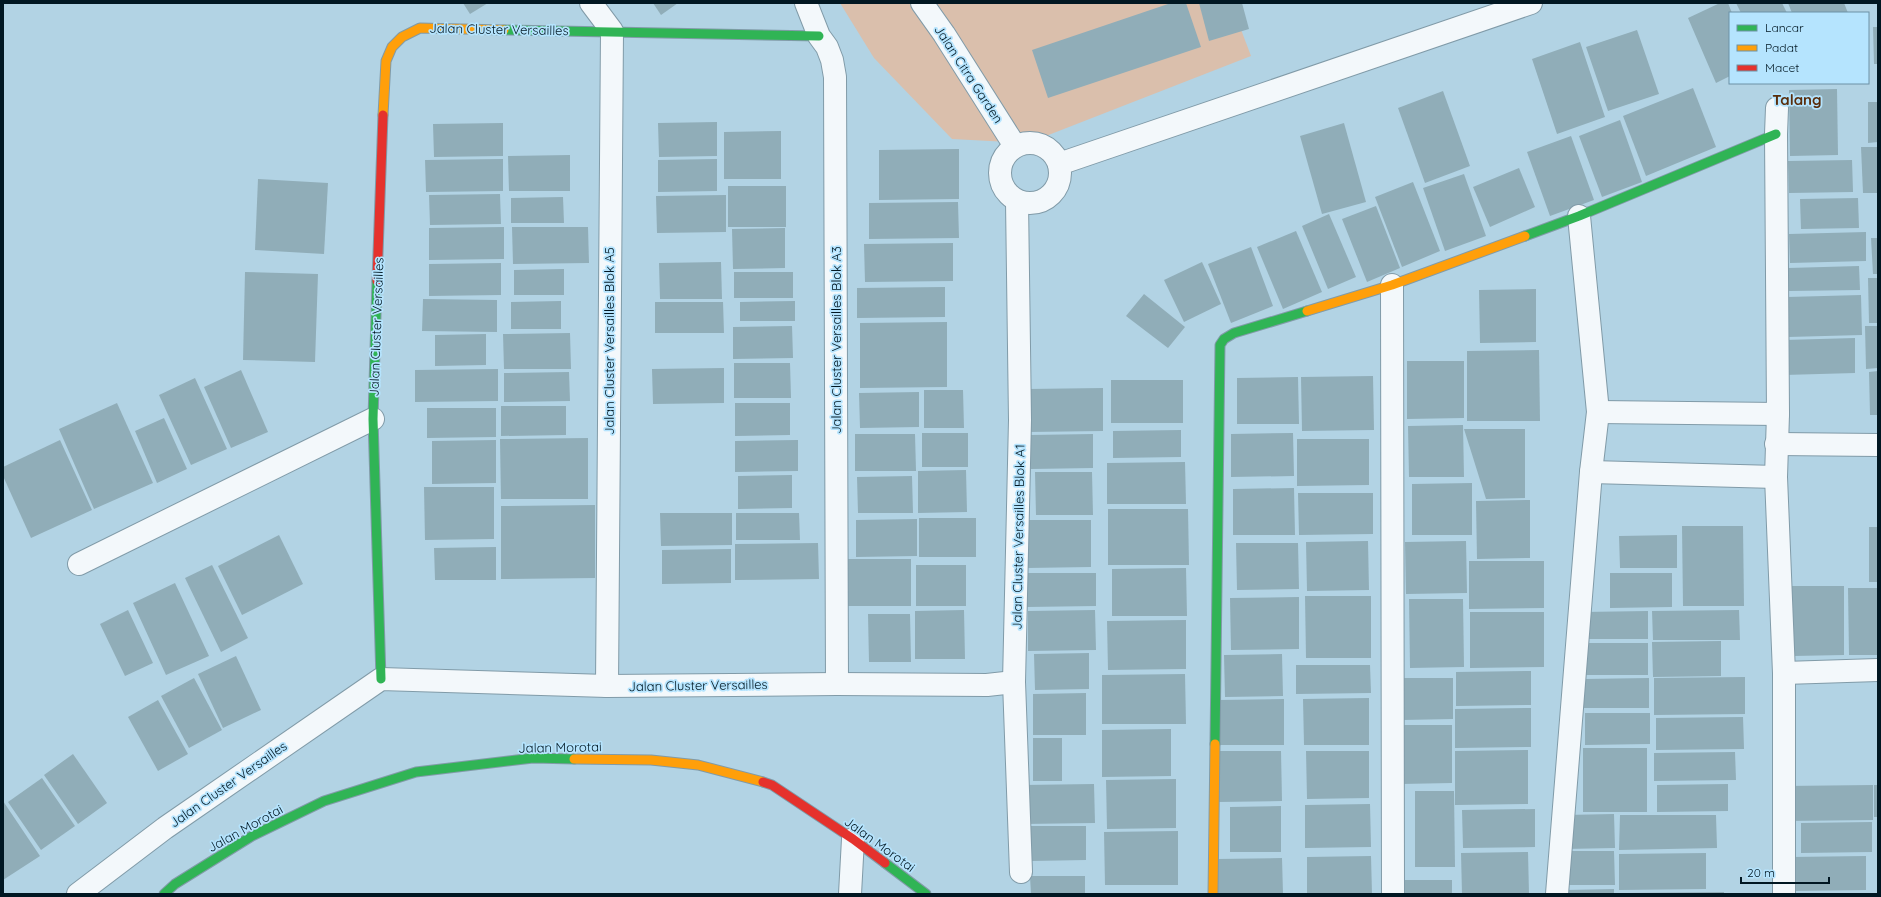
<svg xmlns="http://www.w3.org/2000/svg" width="1881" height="897" font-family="Quicksand,sans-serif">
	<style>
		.green { fill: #dabfac }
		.building { fill: #90adb8 }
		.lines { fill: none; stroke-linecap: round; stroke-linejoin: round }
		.street-casing { stroke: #819ba8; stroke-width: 24 }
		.fast-casing { stroke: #819ba8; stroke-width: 11 }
		.slow-casing { stroke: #819ba8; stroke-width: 11 }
		.jam-casing { stroke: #819ba8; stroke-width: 11 }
		.street { stroke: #f3f8fb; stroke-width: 22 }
		.fast { stroke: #30b455; stroke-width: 9 }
		.slow { stroke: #ff9f0a; stroke-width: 9 }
		.jam { stroke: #e5322d; stroke-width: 9 }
		.labels { text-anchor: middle; stroke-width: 3.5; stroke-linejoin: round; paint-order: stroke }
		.street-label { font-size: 13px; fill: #011722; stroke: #b5e4fe }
		.quarter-label { font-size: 15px; font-weight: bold; fill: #5a2d0b; stroke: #b5e4fe }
	</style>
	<rect width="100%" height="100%" fill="#b2d3e4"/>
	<polygon class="green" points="840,3 1231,3 1251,56 1028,143 952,139 874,58"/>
	<g class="building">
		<polygon points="463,3 488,3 470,14"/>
		<polygon points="653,3 678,3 661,15"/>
		<polygon points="1171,3 1186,3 1201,47 1048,98 1032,50"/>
		<polygon points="1199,3 1242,3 1249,29 1209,41"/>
		<polygon points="1720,3 1728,3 1732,13 1730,13 1730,76 1716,83 1688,18"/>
		<polygon points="1736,3 1782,3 1787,13 1741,13"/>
		<polygon points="1788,3 1844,3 1848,13 1792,13"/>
		<polygon points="1873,27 1878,27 1878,64 1874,64"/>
		<polygon points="1637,30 1659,94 1608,111 1586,47"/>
		<polygon points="1580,42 1605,117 1557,134 1532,59"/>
		<polygon points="1693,88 1716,147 1646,176 1623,116"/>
		<polygon points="1837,89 1838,155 1790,156 1789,90"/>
		<polygon points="1443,91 1470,166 1425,183 1398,108"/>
		<polygon points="1868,102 1878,102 1878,142 1868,143"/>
		<polygon points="1620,120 1642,182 1602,197 1579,136"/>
		<polygon points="717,122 717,156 659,157 658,123"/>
		<polygon points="503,123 503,156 434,157 433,124"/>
		<polygon points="1344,123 1366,202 1322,214 1300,136"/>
		<polygon points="781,131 781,179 724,179 724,132"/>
		<polygon points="1571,136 1594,200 1550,216 1527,152"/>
		<polygon points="1861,147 1878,147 1878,193 1863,193"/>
		<polygon points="959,149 959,199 879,200 879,150"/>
		<polygon points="570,155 570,191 509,191 508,156"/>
		<polygon points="503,159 503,191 426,192 425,160"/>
		<polygon points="717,159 717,191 658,192 658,160"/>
		<polygon points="1852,160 1853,192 1789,193 1788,161"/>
		<polygon points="1519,168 1535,207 1490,227 1473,187"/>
		<polygon points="1464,174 1486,236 1445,251 1423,188"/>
		<polygon points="258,179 328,183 324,254 255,250"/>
		<polygon points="1413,182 1440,251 1402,267 1375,197"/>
		<rect x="728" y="186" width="58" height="41"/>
		<polygon points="500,194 501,224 430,225 429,195"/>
		<polygon points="726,195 726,232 657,233 656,196"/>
		<polygon points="563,197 564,223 511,223 511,198"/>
		<polygon points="1858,198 1859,228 1801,229 1800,199"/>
		<polygon points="958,202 959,238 869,239 869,203"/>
		<polygon points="1376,206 1400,268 1367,282 1342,219"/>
		<polygon points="1329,214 1356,277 1328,289 1302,226"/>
		<polygon points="504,227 504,259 429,260 429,228"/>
		<polygon points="512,227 588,227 589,263 513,264"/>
		<polygon points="785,228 785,268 733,269 732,229"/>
		<polygon points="1296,231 1322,292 1283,309 1257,247"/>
		<polygon points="1866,232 1866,261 1790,263 1789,234"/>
		<polygon points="1871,238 1878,238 1878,274 1873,274"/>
		<polygon points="953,243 953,281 865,282 864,244"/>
		<polygon points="1251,247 1273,306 1231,323 1208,264"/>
		<polygon points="721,262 722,299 660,299 659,263"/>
		<polygon points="1202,262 1221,304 1184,322 1164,280"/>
		<polygon points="501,263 501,295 429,296 429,264"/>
		<polygon points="1859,266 1860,290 1789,291 1788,268"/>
		<polygon points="564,269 564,295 514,295 514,270"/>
		<polygon points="245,272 318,274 315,362 243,360"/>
		<rect x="734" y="272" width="59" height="26"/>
		<polygon points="1868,278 1878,278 1878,323 1869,323"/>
		<polygon points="945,287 945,317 857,318 857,288"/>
		<polygon points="1536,289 1536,342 1480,343 1479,290"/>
		<polygon points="1144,294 1185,327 1168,348 1126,316"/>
		<polygon points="1861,295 1862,335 1788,337 1787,297"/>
		<polygon points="423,299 497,300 497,332 422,331"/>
		<polygon points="561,301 561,329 511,329 511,302"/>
		<polygon points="795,301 795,321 740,321 740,302"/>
		<polygon points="655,302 723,302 724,333 655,333"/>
		<polygon points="947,322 947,387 860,388 860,323"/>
		<polygon points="792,326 793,358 733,359 733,327"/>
		<polygon points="1865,326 1878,326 1878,368 1866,369"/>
		<polygon points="570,333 571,369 504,369 503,334"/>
		<polygon points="486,334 486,365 435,366 435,335"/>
		<polygon points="1855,338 1855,373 1784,375 1784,340"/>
		<polygon points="1539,350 1540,421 1467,421 1467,351"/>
		<polygon points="1407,361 1464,361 1464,418 1407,419"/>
		<polygon points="734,363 790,363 791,398 734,398"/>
		<polygon points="724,368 724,403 653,404 652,369"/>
		<polygon points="498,369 498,401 415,402 415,370"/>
		<polygon points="241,370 268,432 231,448 204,387"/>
		<polygon points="1878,371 1878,415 1870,415 1869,372"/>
		<polygon points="569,372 570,401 504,402 504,373"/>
		<polygon points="1373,376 1374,430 1302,431 1301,377"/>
		<polygon points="1298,377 1299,424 1237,424 1237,378"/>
		<polygon points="195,378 227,449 191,465 159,395"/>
		<rect x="1111" y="380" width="72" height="43"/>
		<polygon points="1103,388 1103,431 1028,432 1028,389"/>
		<polygon points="924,390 963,390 964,428 924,428"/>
		<polygon points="919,392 919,427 860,428 859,393"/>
		<polygon points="117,403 153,483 94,509 59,429"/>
		<polygon points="735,403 790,403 790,435 735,436"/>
		<polygon points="501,406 566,406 566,435 501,436"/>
		<polygon points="427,408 496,408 496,437 427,438"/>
		<polygon points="164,418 187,469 157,483 135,431"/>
		<polygon points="1463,425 1464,477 1409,477 1408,426"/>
		<polygon points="1464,429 1525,429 1525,498 1486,499"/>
		<polygon points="1181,430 1181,457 1113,458 1113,431"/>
		<rect x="922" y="433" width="46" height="34"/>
		<polygon points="1293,433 1294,476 1231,477 1231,434"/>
		<polygon points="855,434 915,434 916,471 855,471"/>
		<polygon points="1093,434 1093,468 1031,469 1030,435"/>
		<polygon points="588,438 588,499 501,499 500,439"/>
		<polygon points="1297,439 1369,439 1369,485 1297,486"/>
		<polygon points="60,440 92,510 31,538 3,476 3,467"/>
		<polygon points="496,440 496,483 432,484 432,441"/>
		<polygon points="798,440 798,471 735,472 735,441"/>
		<polygon points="1185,462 1186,504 1107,504 1107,463"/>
		<polygon points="966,470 967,512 918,513 918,471"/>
		<polygon points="1035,472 1092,472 1093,515 1036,515"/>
		<polygon points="792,475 792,508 738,509 738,476"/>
		<polygon points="912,476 913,513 858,513 857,477"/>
		<polygon points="1472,483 1472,535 1412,535 1412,484"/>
		<polygon points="424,487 494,487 494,539 425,540"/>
		<polygon points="1294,488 1295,535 1233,535 1233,489"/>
		<polygon points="1298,493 1373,493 1373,534 1299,535"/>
		<polygon points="1530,500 1530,558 1477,559 1476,501"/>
		<polygon points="595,505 595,578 501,579 501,506"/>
		<polygon points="1108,509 1188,509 1189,565 1108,565"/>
		<polygon points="660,513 732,513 732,545 661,546"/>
		<polygon points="736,513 799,513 800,540 736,540"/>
		<rect x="919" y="518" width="57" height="39"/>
		<polygon points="917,519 917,556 856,557 856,520"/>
		<polygon points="1027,520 1091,520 1091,567 1027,568"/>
		<polygon points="1682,526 1743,526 1744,606 1683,606"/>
		<rect x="1869" y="527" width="9" height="55"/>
		<polygon points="279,535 303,584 242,615 218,566"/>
		<polygon points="1677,535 1677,568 1620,568 1619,536"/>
		<polygon points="1368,541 1369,590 1307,591 1306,542"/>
		<polygon points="1466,541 1467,593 1406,594 1405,542"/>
		<polygon points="818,543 819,579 735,580 735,544"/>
		<polygon points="1236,543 1298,543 1299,589 1237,590"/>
		<polygon points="496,547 496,580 435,580 434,548"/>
		<polygon points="731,549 731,583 662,584 662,550"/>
		<polygon points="846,559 911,559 911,606 847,606"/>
		<polygon points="1469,561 1544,561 1544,608 1469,609"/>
		<polygon points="212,565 248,638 221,652 185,578"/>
		<rect x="916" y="565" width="50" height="41"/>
		<polygon points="1186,568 1187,616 1112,616 1112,569"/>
		<polygon points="1026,573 1096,573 1096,606 1027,607"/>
		<polygon points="1610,573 1672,573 1672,607 1610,608"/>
		<polygon points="175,583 209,656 166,675 133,603"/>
		<polygon points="1792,586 1844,586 1844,655 1793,656"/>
		<polygon points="1848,588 1878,588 1878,655 1849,655"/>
		<polygon points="1305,596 1371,596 1371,658 1306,658"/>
		<polygon points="1299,597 1299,649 1231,650 1230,598"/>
		<polygon points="1409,599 1463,599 1464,667 1410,668"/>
		<polygon points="128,610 153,663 125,676 100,624"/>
		<polygon points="964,610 965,659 915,659 915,611"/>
		<polygon points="1095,610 1096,650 1028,651 1028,611"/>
		<polygon points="1739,610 1740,640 1653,640 1652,611"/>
		<polygon points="1648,611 1648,639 1583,639 1583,612"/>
		<polygon points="1470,612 1544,612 1544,667 1470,668"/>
		<polygon points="868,614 910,614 911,662 869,662"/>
		<polygon points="1186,620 1186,669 1108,670 1107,621"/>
		<polygon points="1721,641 1721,676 1653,677 1652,642"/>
		<polygon points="1584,643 1648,643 1648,675 1585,675"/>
		<polygon points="1089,653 1089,689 1035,690 1034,654"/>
		<polygon points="1282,654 1283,696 1225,697 1224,655"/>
		<polygon points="236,656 261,710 223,728 198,674"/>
		<polygon points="1296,665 1370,665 1371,693 1296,694"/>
		<polygon points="1531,671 1531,705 1456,706 1456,672"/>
		<polygon points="1185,674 1186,724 1102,724 1102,675"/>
		<polygon points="1745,677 1745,714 1654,715 1654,678"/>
		<polygon points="194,678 222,730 189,748 161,696"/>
		<polygon points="1402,678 1453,678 1453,719 1402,720"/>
		<polygon points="1649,678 1649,708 1584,708 1584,679"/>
		<polygon points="1086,693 1086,735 1033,735 1033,694"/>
		<polygon points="1369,698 1369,745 1304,745 1303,699"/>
		<polygon points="1284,699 1284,745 1218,745 1218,700"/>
		<polygon points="158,700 188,754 158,771 128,717"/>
		<polygon points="1531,708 1531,747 1455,748 1455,709"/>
		<polygon points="1585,713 1650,713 1650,744 1585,745"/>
		<polygon points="1743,717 1744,749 1656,750 1656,718"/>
		<polygon points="1401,725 1452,725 1452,783 1401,784"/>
		<polygon points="1171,729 1171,776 1102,777 1102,730"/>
		<rect x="1033" y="738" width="29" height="43"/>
		<rect x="1583" y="748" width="64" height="64"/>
		<polygon points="1528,750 1528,804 1455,805 1455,751"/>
		<polygon points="1218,751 1281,751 1282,801 1218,802"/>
		<polygon points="1306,751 1369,751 1369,798 1307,799"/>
		<polygon points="1735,752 1736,780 1654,781 1654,753"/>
		<polygon points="73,754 107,803 78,824 44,775"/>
		<polygon points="42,778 75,826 41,850 8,802"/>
		<polygon points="1176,779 1176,828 1107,829 1106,780"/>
		<polygon points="1094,784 1095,823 1023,824 1023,785"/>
		<polygon points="1728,784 1728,811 1657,812 1657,785"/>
		<polygon points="1873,785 1873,820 1785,821 1785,786"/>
		<rect x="1874" y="785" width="4" height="32"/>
		<polygon points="1415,791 1454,791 1455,867 1415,867"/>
		<polygon points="3,801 40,856 3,880"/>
		<polygon points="1370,804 1371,847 1305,848 1305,805"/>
		<polygon points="1281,806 1281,852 1230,852 1230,807"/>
		<polygon points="1535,809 1535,847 1463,848 1462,810"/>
		<polygon points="1614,814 1615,848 1565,849 1565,815"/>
		<polygon points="1620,815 1716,815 1717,848 1619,850"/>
		<polygon points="1872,822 1872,852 1801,853 1801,823"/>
		<polygon points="1031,826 1086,826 1086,860 1031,861"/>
		<polygon points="1178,831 1178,885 1105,885 1104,832"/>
		<polygon points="1564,851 1614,851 1615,885 1564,885"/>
		<polygon points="1528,852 1529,894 1462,894 1461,853"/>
		<polygon points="1706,853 1706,889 1619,890 1619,854"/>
		<polygon points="1371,856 1372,894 1307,894 1307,857"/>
		<polygon points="1866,856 1866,890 1791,891 1791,857"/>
		<polygon points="1282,858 1283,894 1217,894 1217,859"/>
		<polygon points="1030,876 1085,876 1085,894 1031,894"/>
		<rect x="1401" y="880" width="51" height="14"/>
		<polygon points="1614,889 1614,894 1565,894 1565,890"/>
		<polygon points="1724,892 1724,894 1627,894 1627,893"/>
	</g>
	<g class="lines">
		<defs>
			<g id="street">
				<polyline points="591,3 612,31 607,686"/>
				<polyline points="806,3 819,36 827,47 832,60 835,77 837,684"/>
				<polyline points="922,3 944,34 1015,146"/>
				<polyline points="1777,108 1776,134 1778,414 1776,477 1784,673 1784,894"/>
				<circle cx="1030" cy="173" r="30"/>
				<polyline points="1059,164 1531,3"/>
				<polyline points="1017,201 1020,420 1014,682 1021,872"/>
				<polyline points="1392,285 1393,894"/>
				<polyline points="1598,412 1778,414"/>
				<polyline points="1776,444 1878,445"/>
				<polyline points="1591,472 1776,477"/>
				<polyline points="79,564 373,419"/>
				<polyline points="1784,673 1878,670"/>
				<polyline points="78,894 165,828 381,679 607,686 837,684 987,685 1014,682"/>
				<polyline points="850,894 853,839"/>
				<polyline points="1557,894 1591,472 1598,412 1579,216"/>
			</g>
			<g id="fast">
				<polyline points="504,30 819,36"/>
				<polyline points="1525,236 1579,216 1776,134"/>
				<polyline points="377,281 373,419 381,679"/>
				<polyline points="1215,744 1220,345 1224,339 1234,333 1307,311"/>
				<polyline points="885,863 926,894"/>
				<polyline points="164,894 175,884 252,836 324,801 416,772 533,758 574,759"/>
			</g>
			<g id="slow">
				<polyline points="383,115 386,61 392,47 402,37 420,28 504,30"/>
				<polyline points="1307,311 1392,285 1525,236"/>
				<polyline points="574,759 651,760 698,765 763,782"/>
				<polyline points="1213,894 1215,744"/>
			</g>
			<g id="jam">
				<polyline points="377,281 383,115"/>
				<polyline points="763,782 772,785 853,839 885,863"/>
			</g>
		</defs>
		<use href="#street" class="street-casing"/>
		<use href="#fast" class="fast-casing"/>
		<use href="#slow" class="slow-casing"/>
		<use href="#jam" class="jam-casing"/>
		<use href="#street" class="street"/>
		<use href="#fast" class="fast"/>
		<use href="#slow" class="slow"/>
		<use href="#jam" class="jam"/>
	</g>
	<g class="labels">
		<g class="street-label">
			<text transform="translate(499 29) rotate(1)" y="5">Jalan Cluster Versailles</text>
			<text transform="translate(969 74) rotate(57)" y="5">Jalan Citra Garden</text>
			<text transform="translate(376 327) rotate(-88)" y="5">Jalan Cluster Versailles</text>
			<text transform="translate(836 340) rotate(-90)" y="5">Jalan Cluster Versailles Blok A3</text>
			<text transform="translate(609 341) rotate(-90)" y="5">Jalan Cluster Versailles Blok A5</text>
			<text transform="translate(1018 537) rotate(-89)" y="5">Jalan Cluster Versailles Blok A1</text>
			<text transform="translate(698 685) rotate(-1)" y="5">Jalan Cluster Versailles</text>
			<text transform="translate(560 747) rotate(-1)" y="5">Jalan Morotai</text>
			<text transform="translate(228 784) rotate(-35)" y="5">Jalan Cluster Versailles</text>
			<text transform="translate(245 828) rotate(-29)" y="5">Jalan Morotai</text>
			<text transform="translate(880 844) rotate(36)" y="5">Jalan Morotai</text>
		</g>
		<g class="quarter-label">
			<text x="1797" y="105">Talang</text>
		</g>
	</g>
	<rect width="1881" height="897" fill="none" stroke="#011722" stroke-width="8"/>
	<rect x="1729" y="12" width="140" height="72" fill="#b5e4fe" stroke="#6d92a6"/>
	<rect x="1737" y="25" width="20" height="6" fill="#30b455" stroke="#6d92a6"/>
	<text x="1765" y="32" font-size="12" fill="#011722">Lancar</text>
	<rect x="1737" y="45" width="20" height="6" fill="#ff9f0a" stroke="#6d92a6"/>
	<text x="1765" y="52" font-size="12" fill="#011722">Padat</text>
	<rect x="1737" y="65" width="20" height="6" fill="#e5322d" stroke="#6d92a6"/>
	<text x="1765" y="72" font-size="12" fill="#011722">Macet</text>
	<path d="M1741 877v6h88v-6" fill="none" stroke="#011722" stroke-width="2"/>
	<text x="1747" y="877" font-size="12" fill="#011722" stroke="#b5e4fe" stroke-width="3" paint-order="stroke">20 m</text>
</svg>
